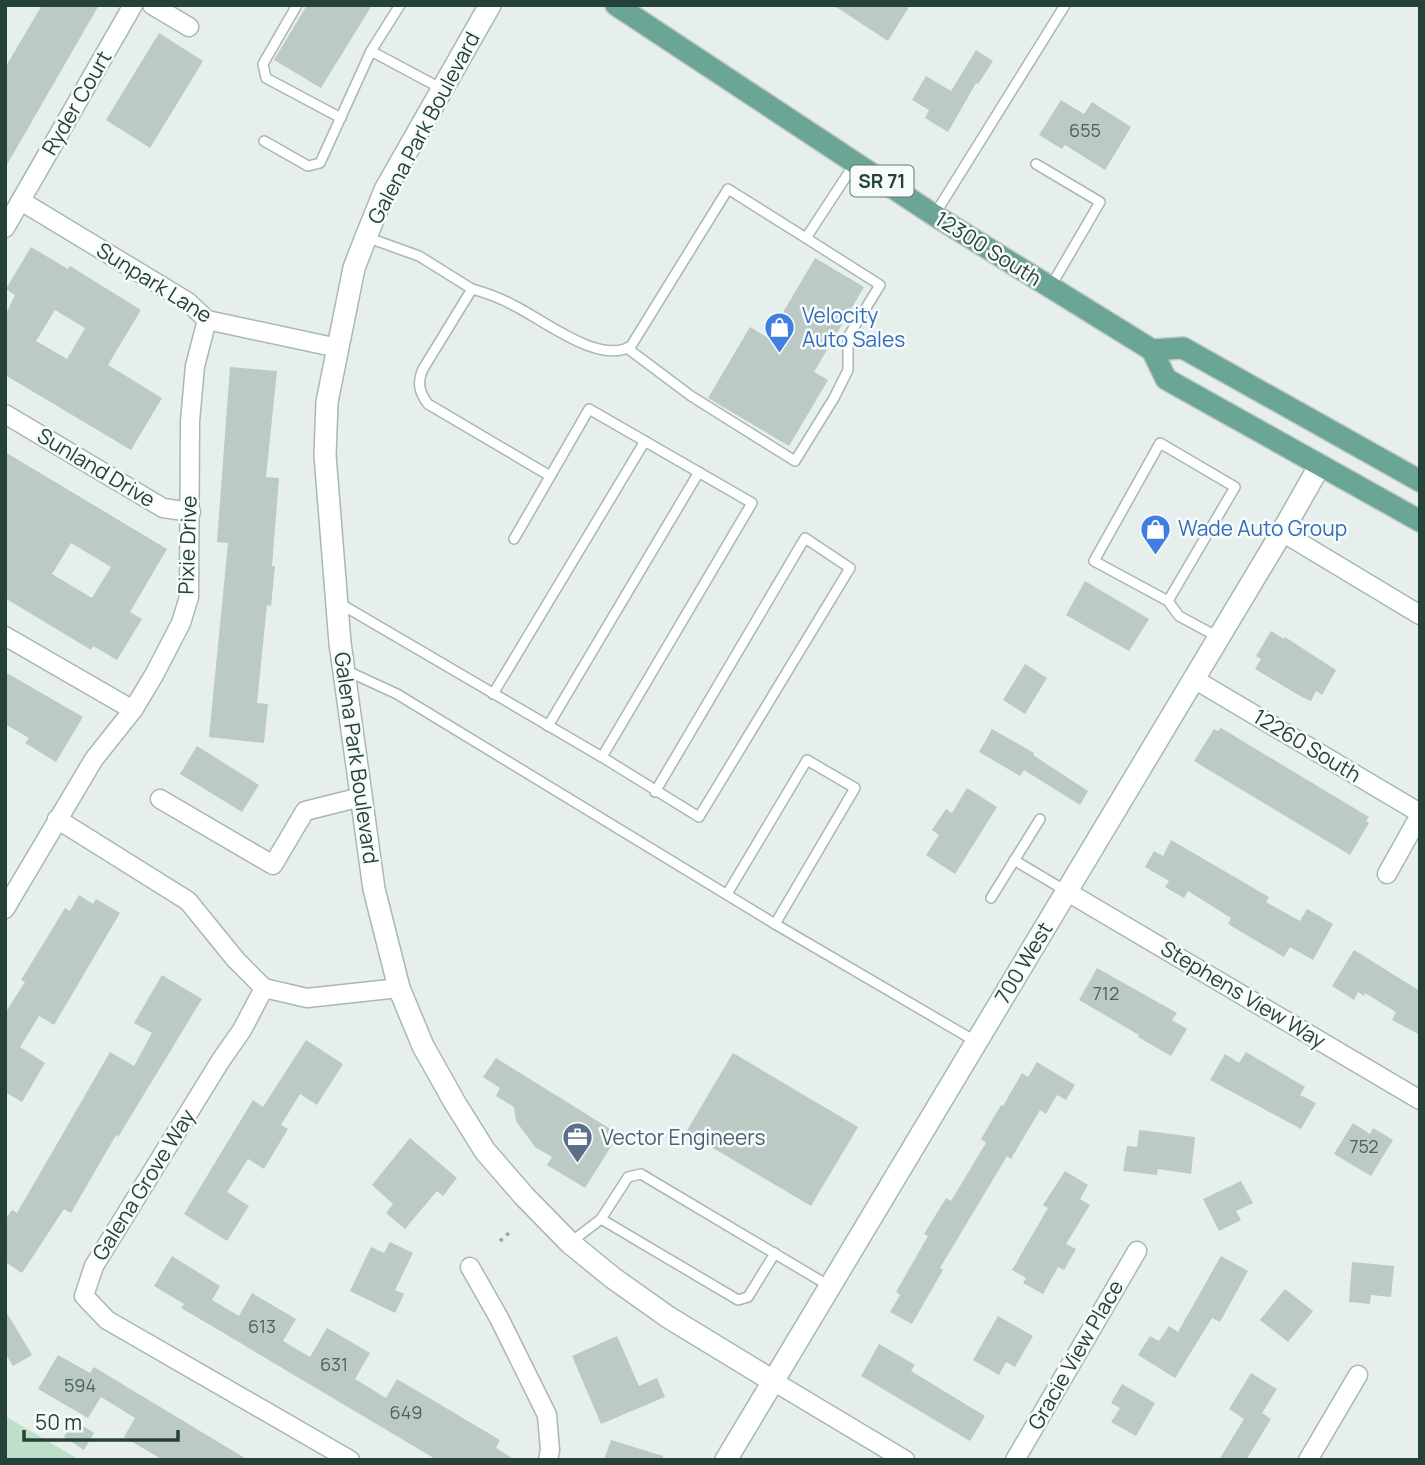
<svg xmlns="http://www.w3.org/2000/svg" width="1425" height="1465" font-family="Manrope,sans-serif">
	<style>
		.green { fill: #bfe0c8 }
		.building { fill: #bbcac4; fill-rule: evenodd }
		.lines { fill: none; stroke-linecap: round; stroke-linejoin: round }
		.service-casing { stroke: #a8b8b2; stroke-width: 12 }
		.minor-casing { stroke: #a8b8b2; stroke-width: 21 }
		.tertiary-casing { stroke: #a8b8b2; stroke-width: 24 }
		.primary-casing { stroke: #c2cac8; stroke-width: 24 }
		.path { stroke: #86b3a5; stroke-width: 3.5; stroke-dasharray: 3.5 5; stroke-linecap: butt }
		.service { stroke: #fff; stroke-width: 9 }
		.minor { stroke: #fff; stroke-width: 18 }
		.tertiary { stroke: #fff; stroke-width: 21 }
		.primary { stroke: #6aa596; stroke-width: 21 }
		.labels { text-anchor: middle; stroke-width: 5; stroke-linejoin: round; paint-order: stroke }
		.number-label { font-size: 18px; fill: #4a645c }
		.shield { fill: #f7fbf9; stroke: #637a73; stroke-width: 2 }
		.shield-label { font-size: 19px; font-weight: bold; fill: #24423a }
		.street-label { font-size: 21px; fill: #24423a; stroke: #f7fbf9 }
		.shop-label { font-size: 21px; fill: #366cbe; stroke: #f7fbf9; text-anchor: start }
		.service-label { font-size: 21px; fill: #4e5e75; stroke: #f7fbf9; text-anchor: start }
	</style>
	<rect width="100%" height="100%" fill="#e6efeb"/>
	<polygon class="green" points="5,1416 80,1460 5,1460"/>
	<g class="building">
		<polygon points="42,5 99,5 5,168 5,68"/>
		<polygon points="307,5 372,5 321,88 274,60"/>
		<polygon points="833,5 910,5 888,41"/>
		<polygon points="159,33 203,61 150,148 106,120"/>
		<polygon points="976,50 993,61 978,84 976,83 948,132 925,118 929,110 912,100 926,76 951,91"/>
		<polygon points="1061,100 1084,114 1092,102 1131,127 1105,170 1065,145 1062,149 1039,135"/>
		<path d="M31,247l37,22 2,-3 71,44 -33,55 54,33 -31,52 -126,-75v-59l10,-21 -9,-6zM55,310l30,18 -18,31 -31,-18z"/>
		<polygon points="815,258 864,287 814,372 828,380 789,446 708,398 750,327 768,338"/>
		<polygon points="230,367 277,371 266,477 279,478 272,566 275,566 271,606 267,605 257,703 268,704 264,743 209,737 228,543 217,542"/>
		<path d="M5,452l162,97 -37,63 12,7 -25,41 -24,-14 -2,4 -86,-52zM71,543l40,24 -19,31 -40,-24z"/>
		<polygon points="1085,581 1149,619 1129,651 1066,615"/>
		<polygon points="1271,631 1284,639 1285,637 1336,670 1322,695 1316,691 1311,701 1302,697 1255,669 1261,659 1256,656"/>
		<polygon points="1025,664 1047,678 1025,714 1003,700"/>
		<polygon points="5,672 83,717 56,762 25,743 29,738 5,724"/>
		<polygon points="1221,728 1369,817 1366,821 1369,823 1350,855 1194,761 1214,729 1217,731"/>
		<polygon points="992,729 1034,753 1033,755 1088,791 1080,805 1024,770 1020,776 979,752"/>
		<polygon points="197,746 259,785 242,812 180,774"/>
		<polygon points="967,788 997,807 955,874 926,855 939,835 932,830 946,809 952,813"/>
		<polygon points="1171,840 1269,897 1266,902 1300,921 1307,909 1333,924 1313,960 1290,947 1284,957 1228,924 1231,918 1188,891 1184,898 1165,887 1169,881 1145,867 1154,851 1163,856"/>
		<polygon points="79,895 93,904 96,899 120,913 54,1025 39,1016 20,1047 45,1063 22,1102 5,1092 5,1013 25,982 21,980 65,908 70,911"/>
		<polygon points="1354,950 1420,991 1420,1035 1392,1020 1396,1012 1365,993 1364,996 1358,992 1354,1000 1332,986"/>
		<polygon points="1097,968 1177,1013 1172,1020 1187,1029 1171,1056 1138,1037 1139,1035 1079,1000"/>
		<polygon points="162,975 202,999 118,1137 116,1135 71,1213 64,1209 22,1273 5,1262 5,1220 12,1210 17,1213 110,1052 134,1066 152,1033 134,1023"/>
		<polygon points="306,1040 343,1064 317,1105 300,1094 281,1125 288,1129 264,1169 248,1159 227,1192 249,1206 227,1241 184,1214 253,1100 263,1107"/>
		<polygon points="1246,1052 1305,1087 1300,1095 1316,1103 1301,1129 1210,1080 1225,1054 1239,1063"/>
		<polygon points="733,1053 858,1127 811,1206 686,1132"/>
		<polygon points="496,1058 612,1130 605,1142 612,1145 585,1188 547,1165 552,1157 535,1147 516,1121 514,1107 496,1096 500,1088 483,1077"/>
		<polygon points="1037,1062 1075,1085 1066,1100 1057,1095 1046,1114 1040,1110 1011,1159 1007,1156 940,1268 943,1270 912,1324 890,1312 900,1295 896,1292 928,1236 924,1234 946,1198 951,1201 986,1143 981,1139 1001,1105 1003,1106 1022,1073 1028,1077"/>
		<polygon points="1353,1123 1370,1134 1373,1128 1393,1140 1371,1176 1334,1154"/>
		<polygon points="1139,1130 1195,1137 1191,1174 1158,1169 1157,1175 1123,1171 1127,1146 1137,1147"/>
		<polygon points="410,1138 457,1178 443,1196 437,1191 405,1229 386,1213 393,1204 372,1185"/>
		<polygon points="1065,1171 1088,1185 1080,1199 1090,1205 1066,1244 1076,1249 1064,1270 1058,1267 1043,1294 1023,1283 1026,1278 1012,1270 1048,1208 1043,1205"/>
		<polygon points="1241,1181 1253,1203 1236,1211 1241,1220 1219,1231 1203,1199"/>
		<polygon points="390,1242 413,1253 395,1290 404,1294 395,1313 350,1291 371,1247 384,1253"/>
		<polygon points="172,1256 220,1286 212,1300 239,1316 252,1293 296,1319 283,1341 310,1357 327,1328 370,1353 355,1379 386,1398 397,1379 500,1440 496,1448 515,1460 437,1460 210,1325 181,1308 184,1304 154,1286"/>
		<polygon points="1221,1256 1248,1271 1220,1322 1212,1318 1175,1378 1138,1355 1150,1336 1159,1341 1169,1326 1178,1332"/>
		<polygon points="1352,1262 1394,1266 1391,1297 1371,1295 1370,1304 1349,1302"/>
		<polygon points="1285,1289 1313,1311 1288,1342 1260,1320"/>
		<polygon points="5,1310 32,1355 13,1366 5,1353"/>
		<polygon points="998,1316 1033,1336 1015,1367 1006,1362 999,1375 973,1360"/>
		<polygon points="617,1336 639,1386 657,1378 665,1397 601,1424 572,1356"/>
		<polygon points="879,1344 915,1365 911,1371 985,1416 970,1441 861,1376"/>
		<polygon points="58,1355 90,1373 94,1367 248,1460 163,1460 124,1437 135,1418 101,1397 88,1418 38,1389"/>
		<polygon points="1251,1373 1277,1389 1262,1413 1271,1419 1246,1460 1219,1460 1244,1419 1229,1409"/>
		<polygon points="1122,1384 1155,1403 1136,1436 1111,1422 1120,1408 1111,1403"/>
		<polygon points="74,1420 94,1433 84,1450 64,1437"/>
		<polygon points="611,1440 663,1456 663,1460 604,1460"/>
	</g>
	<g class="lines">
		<defs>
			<g id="service">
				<polyline points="297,5 263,64 266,78 341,118"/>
				<polyline points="371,51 442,89"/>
				<polyline points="264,141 308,166 320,163 371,51 400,5"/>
				<polyline points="1036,164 1100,202 1051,286"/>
				<polyline points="935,214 1065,5"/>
				<path d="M366,237l53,19 53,33 -49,80c-6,14 -4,23 5,35l122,72"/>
				<path d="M472,289c15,4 28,9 41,16 29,14 87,61 118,41l97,-157 78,49 49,-75"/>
				<polyline points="627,348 691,396 795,461 834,398 848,370 848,337 880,285 806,238"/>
				<polyline points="514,539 589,409 752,503 602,757"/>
				<polyline points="1168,601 1094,561 1160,443 1235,487 1168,601 1179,616 1218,637"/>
				<polyline points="339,603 602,757 699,817 850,568 805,538 655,792"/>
				<polyline points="345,670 397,694 775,924 975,1041"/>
				<polyline points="493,694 645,441"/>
				<polyline points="548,726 699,472"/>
				<polyline points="1014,860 1066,891"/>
				<polyline points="727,894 807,760 855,788 775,924"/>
				<polyline points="991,898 1040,819"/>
				<polyline points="601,1219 738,1300 748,1297 775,1253"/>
				<polyline points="571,1242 601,1219 628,1177 641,1174 831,1287"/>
			</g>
			<g id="minor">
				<polyline points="152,5 189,27"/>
				<polyline points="21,201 188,302 207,320 338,348"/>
				<polyline points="5,228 133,5"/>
				<polyline points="5,414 163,508 191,512"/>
				<polyline points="1282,532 1420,615"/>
				<polyline points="5,636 133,710"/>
				<polyline points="1194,679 1420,813"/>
				<polyline points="160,799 273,865 305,811 361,797"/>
				<polyline points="57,819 188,901 236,960 264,988 307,998 399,988"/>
				<polyline points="1387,874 1420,815"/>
				<polyline points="1066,891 1420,1100"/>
				<polyline points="5,909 94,759 133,710 154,675 181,623 189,597 190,421 195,366 207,320"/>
				<polyline points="264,988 242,1030 221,1060 94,1266 84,1296 107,1320 350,1460"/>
				<polyline points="470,1267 499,1318 547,1415 550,1450 548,1460"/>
				<polyline points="773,1381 905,1460"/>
				<polyline points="1015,1460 1137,1251"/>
				<polyline points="1308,1460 1358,1375"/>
			</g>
			<g id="tertiary">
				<polyline points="490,5 385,190 366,237 354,268 327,402 325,455 340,643 374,889 399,988 423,1046 455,1103 485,1151 524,1196 570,1243 613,1278 668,1317 773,1381"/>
				<polyline points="726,1460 1282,532 1320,465"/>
			</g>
			<g id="primary">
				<polyline points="616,5 934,215 1152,350 1166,379 1420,521"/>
				<polyline points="1152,350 1183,348 1420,481"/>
			</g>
		</defs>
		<use href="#service" class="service-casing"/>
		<use href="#minor" class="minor-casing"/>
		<use href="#tertiary" class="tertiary-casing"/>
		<use href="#primary" class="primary-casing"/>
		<polyline class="path" points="500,1241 511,1231"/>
		<use href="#service" class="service"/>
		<use href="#minor" class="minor"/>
		<use href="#tertiary" class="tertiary"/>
		<use href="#primary" class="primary"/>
	</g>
	<defs>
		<symbol id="shop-pin" viewBox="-11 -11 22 30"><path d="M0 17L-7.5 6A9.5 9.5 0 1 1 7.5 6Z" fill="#3f7fe0" stroke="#f7fbf9"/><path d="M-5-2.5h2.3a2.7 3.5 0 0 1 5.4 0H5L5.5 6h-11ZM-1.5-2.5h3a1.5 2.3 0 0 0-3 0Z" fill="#fff"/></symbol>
		<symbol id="office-pin" viewBox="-11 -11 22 30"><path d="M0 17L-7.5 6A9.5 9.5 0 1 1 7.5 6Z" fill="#5c6f8a" stroke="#f7fbf9"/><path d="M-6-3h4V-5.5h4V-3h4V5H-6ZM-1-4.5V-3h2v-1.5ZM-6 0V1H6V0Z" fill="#fff"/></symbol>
	</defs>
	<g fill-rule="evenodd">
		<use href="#shop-pin" x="762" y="310" width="35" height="47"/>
		<use href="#shop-pin" x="1138" y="512" width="35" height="47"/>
		<use href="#office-pin" x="560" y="1120" width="35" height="47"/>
	</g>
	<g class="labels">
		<g class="number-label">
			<text x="1085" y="137">655</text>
			<text x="1106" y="1000">712</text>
			<text x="1364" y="1153">752</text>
			<text x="262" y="1333">613</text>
			<text x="334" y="1371">631</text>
			<text x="80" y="1392">594</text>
			<text x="406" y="1419">649</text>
		</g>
		<rect class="shield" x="850.5" y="165.5" width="63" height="31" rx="5"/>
		<g class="shield-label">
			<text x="882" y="188">SR 71</text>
		</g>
		<g class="street-label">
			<text transform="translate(77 103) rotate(-60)" y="7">Ryder Court</text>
			<text transform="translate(424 128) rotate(-62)" y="7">Galena Park Boulevard</text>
			<text transform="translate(988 249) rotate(32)" y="7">12300 South</text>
			<text transform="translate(154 283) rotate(32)" y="7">Sunpark Lane</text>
			<text transform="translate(96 468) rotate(31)" y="7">Sunland Drive</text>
			<text transform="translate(188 545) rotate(-88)" y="7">Pixie Drive</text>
			<text transform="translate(1307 746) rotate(31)" y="7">12260 South</text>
			<text transform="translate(356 758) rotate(82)" y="7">Galena Park Boulevard</text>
			<text transform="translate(1024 963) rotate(-59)" y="7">700 West</text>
			<text transform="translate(1243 995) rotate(31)" y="7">Stephens View Way</text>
			<text transform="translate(144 1185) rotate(-58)" y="7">Galena Grove Way</text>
			<text transform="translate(1076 1355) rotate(-60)" y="7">Gracie View Place</text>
		</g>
		<g class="shop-label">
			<text x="802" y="323">Velocity<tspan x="802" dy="24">Auto Sales</tspan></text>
			<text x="1178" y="536">Wade Auto Group</text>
		</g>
		<g class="service-label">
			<text x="601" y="1145">Vector Engineers</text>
		</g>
	</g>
	<rect width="1425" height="1465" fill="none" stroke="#24423a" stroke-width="14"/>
	<path d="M24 1430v10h154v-10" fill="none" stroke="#24423a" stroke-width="3.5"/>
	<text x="35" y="1430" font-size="21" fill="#24423a" stroke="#f7fbf9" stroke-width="5" paint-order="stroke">50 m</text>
</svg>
